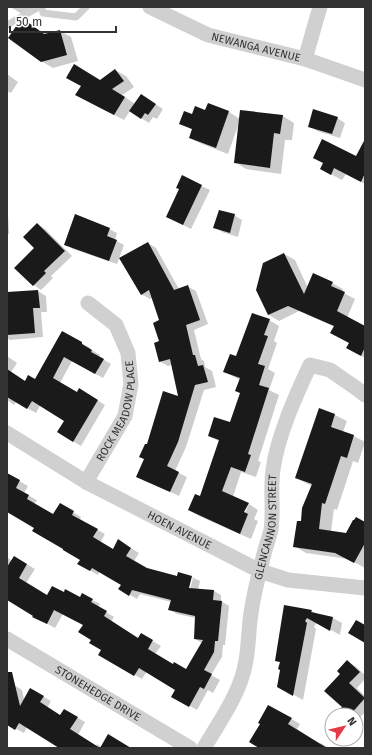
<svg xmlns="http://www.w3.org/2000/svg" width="372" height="755" font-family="'Fira Sans',sans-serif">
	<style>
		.shadow { fill: #0003; fill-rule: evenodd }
		.building { fill: #1a1a1a }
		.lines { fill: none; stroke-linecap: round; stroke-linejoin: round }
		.lane { stroke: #d0d0d0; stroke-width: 7 }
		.street { stroke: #d0d0d0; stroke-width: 15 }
		.labels { text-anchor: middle; stroke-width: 4; stroke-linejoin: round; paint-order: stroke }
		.street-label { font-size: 11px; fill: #333; stroke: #fff }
	</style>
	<rect width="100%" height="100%" fill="#fff"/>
	<g class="shadow">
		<polygon points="13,7 35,7 27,17 12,8"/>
		<polygon points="25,22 46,34 60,31 71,37 78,61 53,68 41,61"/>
		<polygon points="115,70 126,76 134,87 122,95 135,104 149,100 163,109 157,119 153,117 149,123 130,111 124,120 87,101 100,81"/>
		<polygon points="7,74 18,82 11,93 7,91"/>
		<polygon points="206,111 229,112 240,119 283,116 294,123 292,140 285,140 281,174 246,169 235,162 239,123 228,154 202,144 190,138 193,130 180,123 193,116"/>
		<polygon points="337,118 345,123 340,138 317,131 309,126"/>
		<polygon points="365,146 365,184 346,174 342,180 321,169 357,158"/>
		<polygon points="182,177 210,190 191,229 175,221"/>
		<polygon points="7,195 9,234 7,234"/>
		<polygon points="234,215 242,220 238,237 222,232 215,227"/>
		<polygon points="37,224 45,229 72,256 51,276 53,278 41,290 34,285"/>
		<polygon points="109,229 117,233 115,240 124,245 117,264 73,249 65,244"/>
		<polygon points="148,243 156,248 179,289 187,286 196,291 208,324 194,330 201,359 204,361 205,367 212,371 216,387 204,390 186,447 175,471 187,477 179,496 138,477 145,459 147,446 180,398 172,365 168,366 159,361 161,321 152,298 150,299 141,294"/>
		<polygon points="284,254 295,260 308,288 332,283 343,289 342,292 355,299 347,318 365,327 365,358 358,354 350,343 335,327 299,311 279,321 269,315"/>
		<polygon points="38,291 46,296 47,312 41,312 43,337 10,340 7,338 7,313"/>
		<polygon points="269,320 279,326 274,341 277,343 268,369 275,373 269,390 279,395 258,461 261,462 256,477 241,472 233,497 242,517 243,517 249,504 258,510 254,519 258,521 251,539 199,516 189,510 200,497 219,441 209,436 231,423 241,393 240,380 225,372"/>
		<polygon points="62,332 90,348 90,349 100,355 99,357 111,364 103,378 72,361 60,383 77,393 87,394 105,405 81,446 58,432 65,420 41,404 36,413 16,402 14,405 7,400 7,356 17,363 11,372 25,382 36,380"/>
		<polygon points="320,409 335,415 347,421 343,432 354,436 365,442 358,463 353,461 337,510 334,509 331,532 346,534 365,523 365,568 348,559 306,553 294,546 312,486 296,478"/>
		<path d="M7,474l21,12 -4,7 13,7 -3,5 20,11 6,-12 21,13 -1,3 25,14 -5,9 13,7 6,-9 20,12 -5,8 13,8 30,8 1,-4 14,4 8,4 -2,9 16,1 7,4v6l8,5 -4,39h-2l-1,12 -11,18 9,5 -7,13 -5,-3 -11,20 -25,-14 4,-7 -29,-18 -5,8 -43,-24 3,-5 -10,-10 -8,-15 -21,-11 -8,14 -13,-7 -35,-25v-39l5,4 2,-4 21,12 -9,14 21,13 17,-2 16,5 3,-4 17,9 -2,3 16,10 -3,5 27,17 3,-5 20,12 -6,8 18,11 14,5 15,-27 -7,-4 1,-21 -19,-4 -8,-5 2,-7 -31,-8 -3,5 -17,-10 2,-4 -22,-14 -2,4 -20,-11 3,-5 -45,-31 -27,-16 -2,4zM191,578h2l-4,15h-2z"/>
		<polygon points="285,606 312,611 318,615 333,618 342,623 340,635 317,622 314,627 316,629 303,700 278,686 281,670 281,663 276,660"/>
		<polygon points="347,661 355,666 365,675 365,679 357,688 365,696 365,712 356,722 356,715 340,715 344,707 341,674"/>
		<polygon points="14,685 22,690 24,699 30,689 51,701 47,708 61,716 64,710 85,722 78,735 96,746 97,744 101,747 131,748 61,748 27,727 24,733 7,724 7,687"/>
		<polygon points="269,706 300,724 297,729 320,744 321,743 329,748 261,748 261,724"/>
	</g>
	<g class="building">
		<polygon points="25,20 44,34 60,30 67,55 41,62 8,38 17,25"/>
		<polygon points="74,64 100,80 115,69 124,81 112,89 125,97 114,115 75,95 81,86 66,78"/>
		<polygon points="141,94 156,104 148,115 145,113 141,119 129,111"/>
		<polygon points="208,103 229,111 216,148 189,138 192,129 179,124 184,111 192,114 195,106 205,110"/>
		<polygon points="313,109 338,117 332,134 308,127"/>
		<polygon points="240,110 283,115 280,134 274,133 270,168 234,163"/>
		<polygon points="322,139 356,156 365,139 365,173 361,182 334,168 331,175 320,169 323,163 313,158"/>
		<polygon points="182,175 202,185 183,225 166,217 179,189 176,188"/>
		<polygon points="219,210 235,214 230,233 213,228"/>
		<polygon points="75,214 110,228 107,236 117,240 109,261 64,245"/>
		<polygon points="37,223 65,251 44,271 46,273 33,286 14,268 34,248 23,237"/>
		<polygon points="148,242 174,290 188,285 200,320 186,325 193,355 195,355 198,366 203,365 208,382 195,385 178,442 167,466 179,472 170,492 136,477 144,459 139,457 145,444 147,444 163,391 178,396 170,359 159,362 154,343 159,341 153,323 159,320 149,290 141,295 119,258"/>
		<polygon points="284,253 304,294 313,273 333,282 331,286 345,292 337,311 365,326 365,347 361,356 346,348 349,343 330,333 334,326 288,306 268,315 256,290 263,263"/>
		<polygon points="38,290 40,308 33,308 35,333 7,335 7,292"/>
		<polygon points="252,313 270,319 264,335 268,336 258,364 265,366 259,385 269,388 248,454 251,455 245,472 231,467 222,491 249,503 244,512 248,514 240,534 188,510 195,494 200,496 219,440 208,436 214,417 230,422 240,393 235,391 240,378 223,372 230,354 236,356"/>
		<polygon points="62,331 82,342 82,344 92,350 91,352 104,359 95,374 64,357 53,378 77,392 79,388 98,400 73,442 57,432 64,421 32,401 27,409 7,397 7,369 25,381 28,375 35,379"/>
		<polygon points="319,408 335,414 331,427 354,435 347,458 341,456 325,504 322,503 319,529 346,533 353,520 354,520 356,517 365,522 365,543 354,563 335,553 293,547 297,521 301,521 302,508 312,484 295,478"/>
		<polygon points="7,473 20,480 16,488 29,495 27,499 53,514 60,503 74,511 72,515 98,529 93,537 113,549 118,539 131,548 126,556 147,568 177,576 178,572 192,576 189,588 214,590 213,600 222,601 218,641 215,641 214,652 204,670 212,674 204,689 200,687 189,707 171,697 175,690 139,668 134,676 98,655 101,650 89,643 91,640 78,632 83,625 54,610 47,624 32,617 33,616 7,600 7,567 14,556 27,564 19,578 47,595 52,586 64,592 65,589 80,597 82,593 93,599 91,602 107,611 104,616 138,638 141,633 153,640 148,649 173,664 174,662 186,669 203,640 194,639 195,616 168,610 171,600 132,590 129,596 118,589 121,585 92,568 90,571 77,564 80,560 63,550 63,549 32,531 34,528 7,512"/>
		<polygon points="284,605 312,610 311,612 333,617 330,631 307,618 305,621 307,623 293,696 277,687 280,670 278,669 280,662 275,661"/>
		<polygon points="356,620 365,625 365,643 348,633"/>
		<polygon points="347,660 360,672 349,683 365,698 350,715 335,715 342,707 324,691 340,674 337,671"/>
		<polygon points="7,672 12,672 20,706 30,688 44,696 40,702 60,715 64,709 78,717 70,729 100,748 108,734 131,748 59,748 19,723 15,730 7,725"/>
		<polygon points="268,705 292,718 288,724 327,748 259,748 249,742 260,724 258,723"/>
	</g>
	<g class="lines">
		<g class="lane">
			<polyline points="42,7 43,13 76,17 86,7"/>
			<polyline points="7,25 39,7"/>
		</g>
		<g class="street">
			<path id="s1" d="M150,7l58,28 97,24 60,21"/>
			<polyline points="305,59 320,7"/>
			<path id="s2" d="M7,433l79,49 174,89 28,9 77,8"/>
			<path id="s3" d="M86,482l39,-66 6,-32 -3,-31 -12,-28 -28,-22"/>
			<path id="s4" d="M7,639l183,109"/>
			<path id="s5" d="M204,748c14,-24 33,-50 40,-78 5,-18 4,-38 7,-57 3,-20 8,-40 13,-59 2,-8 5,-16 7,-24 3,-20 -1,-40 2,-60 4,-33 23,-75 37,-105l20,5 26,18 9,7"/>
		</g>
	</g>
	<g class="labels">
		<g class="street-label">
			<text dy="4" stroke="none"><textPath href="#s1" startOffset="114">NEWANGA AVENUE</textPath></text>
			<text dy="4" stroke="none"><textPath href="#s3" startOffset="79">ROCK MEADOW PLACE</textPath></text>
			<text dy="4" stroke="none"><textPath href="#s5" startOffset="233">GLENCANNON STREET</textPath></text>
			<text dy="4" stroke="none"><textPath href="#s2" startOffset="198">HOEN AVENUE</textPath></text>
			<text dy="4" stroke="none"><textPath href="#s4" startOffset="106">STONEHEDGE DRIVE</textPath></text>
		</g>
	</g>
	<rect width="372" height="755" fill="none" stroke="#333333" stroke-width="16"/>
	<g transform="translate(344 727) rotate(55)"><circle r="19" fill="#ffffff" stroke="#adadad"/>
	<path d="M0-3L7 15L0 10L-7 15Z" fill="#e63946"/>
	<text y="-6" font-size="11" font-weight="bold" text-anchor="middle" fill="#333333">N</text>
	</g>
	<path d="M10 26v6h106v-6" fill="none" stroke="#333333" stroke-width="2"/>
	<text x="16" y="26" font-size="12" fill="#333333" stroke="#ffffff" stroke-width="3" paint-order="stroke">50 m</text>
</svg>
